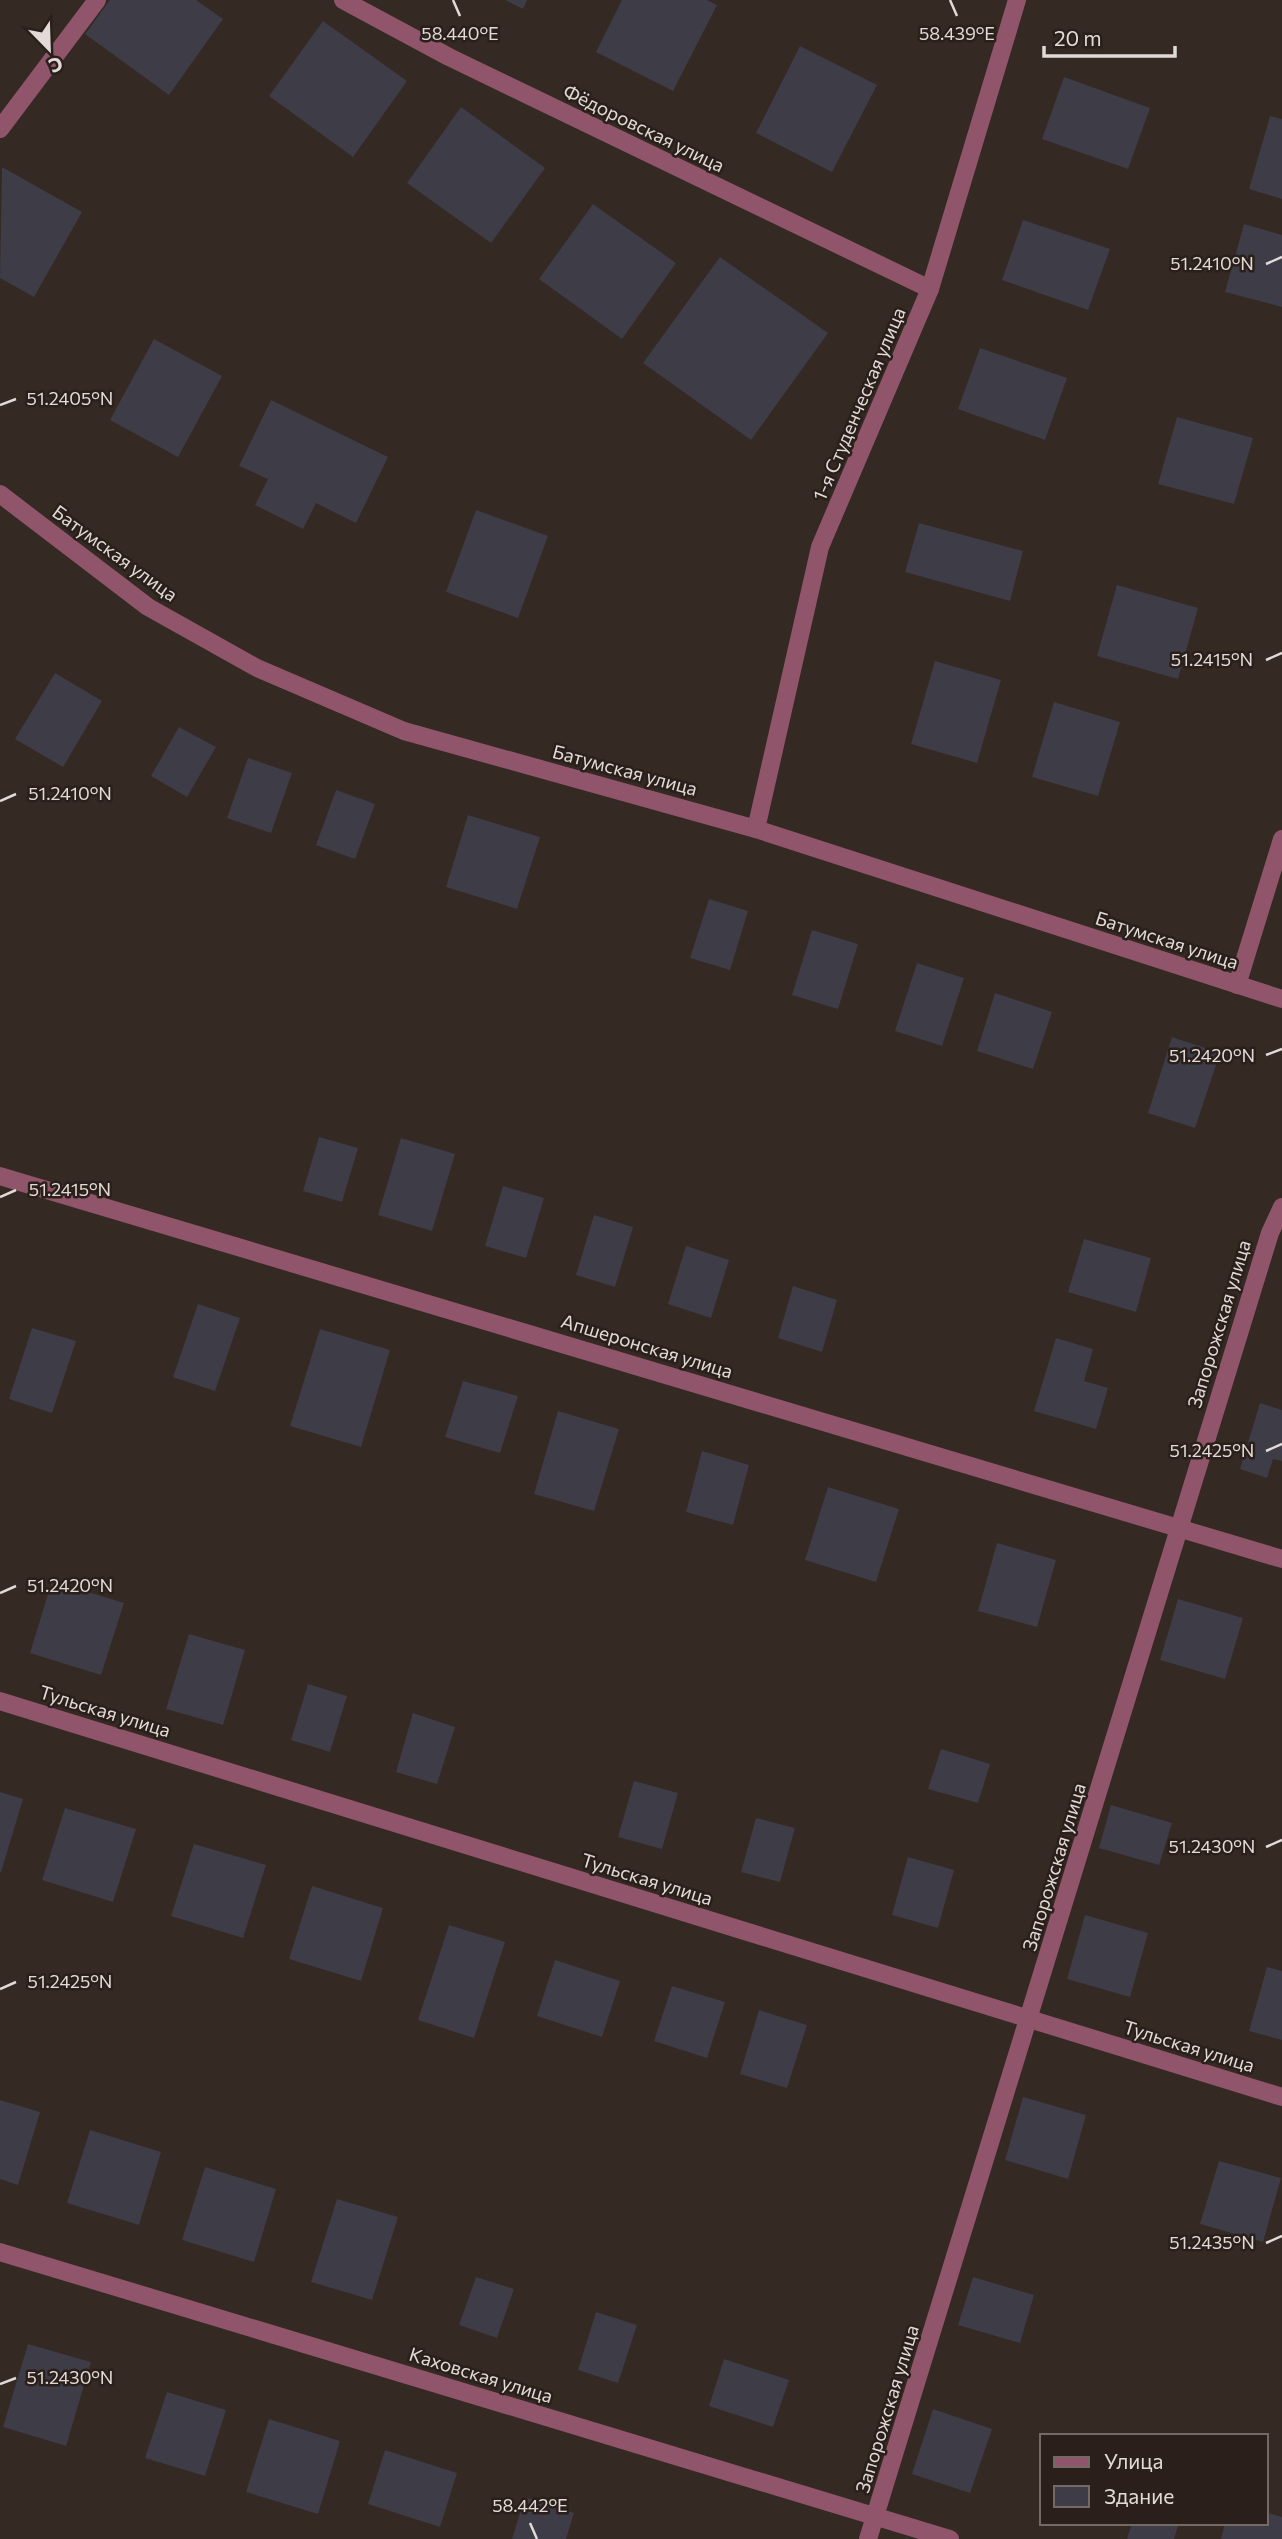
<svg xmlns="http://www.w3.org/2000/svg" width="1282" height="2539" font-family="Commissioner,sans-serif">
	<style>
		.building { fill: #3d3c47 }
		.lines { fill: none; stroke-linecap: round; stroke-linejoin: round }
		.minor { stroke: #90556a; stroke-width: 18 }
		.ticks { fill: none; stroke: #e1dad6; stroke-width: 2.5 }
		.labels { text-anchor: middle; stroke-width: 5; stroke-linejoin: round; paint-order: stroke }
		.street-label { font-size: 19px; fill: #e1dad6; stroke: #2a1f1a }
		.ticks-label { font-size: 18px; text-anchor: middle; fill: #e1dad6; stroke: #2a1f1a; stroke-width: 5; stroke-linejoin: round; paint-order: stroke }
	</style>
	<rect width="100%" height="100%" fill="#342923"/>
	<g class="building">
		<polygon points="110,0 196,0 223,19 169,95 85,34"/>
		<polygon points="505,0 527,0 523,9"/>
		<polygon points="622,0 707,0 717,5 673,91 596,52"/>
		<polygon points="323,21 407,81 353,157 269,96"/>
		<polygon points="800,46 877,85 832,172 756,133"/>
		<polygon points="1064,77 1150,108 1128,169 1042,139"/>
		<polygon points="461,107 545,168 491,243 407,183"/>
		<polygon points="1270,116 1282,119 1282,199 1249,189"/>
		<polygon points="2,167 82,212 34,297 0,278"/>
		<polygon points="593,204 676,263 622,339 539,279"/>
		<polygon points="1023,220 1110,249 1088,310 1002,280"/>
		<polygon points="1244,224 1282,235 1282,307 1225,292"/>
		<polygon points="720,257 828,333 751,440 643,363"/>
		<polygon points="154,339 222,376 178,457 110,420"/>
		<polygon points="980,348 1067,378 1045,440 958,409"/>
		<polygon points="271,400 388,457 356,523 316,503 303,529 255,505 268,479 239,466"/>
		<polygon points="1177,417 1253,438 1234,504 1158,484"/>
		<polygon points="476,510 548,536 518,618 446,592"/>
		<polygon points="919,523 1023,551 1010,601 905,572"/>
		<polygon points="1117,585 1198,608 1178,679 1097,656"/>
		<polygon points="935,661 1001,680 977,763 911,744"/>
		<polygon points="55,673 102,701 63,767 15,739"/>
		<polygon points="1054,702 1120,722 1098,796 1032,777"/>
		<polygon points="179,727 216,747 187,797 151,776"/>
		<polygon points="248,758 292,773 271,833 227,818"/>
		<polygon points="336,790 375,804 355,859 316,845"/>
		<polygon points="468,815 540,837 517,909 446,887"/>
		<polygon points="709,899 748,911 730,970 690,958"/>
		<polygon points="812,930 858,944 838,1009 792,995"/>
		<polygon points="917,963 964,978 942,1046 895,1031"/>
		<polygon points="995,993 1052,1012 1033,1069 977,1051"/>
		<polygon points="1172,1037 1220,1053 1195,1128 1148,1113"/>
		<polygon points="319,1137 358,1148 342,1202 303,1191"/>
		<polygon points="401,1138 455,1154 432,1231 378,1215"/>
		<polygon points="503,1186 544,1198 526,1258 485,1246"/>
		<polygon points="594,1215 633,1227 615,1287 576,1275"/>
		<polygon points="1084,1239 1151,1258 1136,1312 1068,1292"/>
		<polygon points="686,1246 729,1260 711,1318 668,1304"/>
		<polygon points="793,1286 837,1300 822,1352 778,1338"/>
		<polygon points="198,1304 240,1318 215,1391 173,1377"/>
		<polygon points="32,1328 76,1341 52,1413 9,1399"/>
		<polygon points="320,1329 390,1350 361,1447 290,1426"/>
		<polygon points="1056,1338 1093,1349 1084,1381 1108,1388 1096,1429 1034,1411"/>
		<polygon points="463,1381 518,1396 500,1453 445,1437"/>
		<polygon points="1260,1403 1282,1410 1282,1461 1273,1459 1267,1478 1240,1469"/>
		<polygon points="558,1411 619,1429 594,1511 534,1494"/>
		<polygon points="702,1451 749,1465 733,1525 686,1512"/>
		<polygon points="828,1487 899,1509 876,1582 805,1560"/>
		<polygon points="997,1543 1056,1560 1037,1627 978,1611"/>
		<polygon points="52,1581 124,1603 101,1675 30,1653"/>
		<polygon points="1178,1599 1243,1618 1225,1679 1160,1660"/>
		<polygon points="189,1634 245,1650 223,1725 166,1709"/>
		<polygon points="308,1684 347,1696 330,1752 291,1740"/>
		<polygon points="413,1713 455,1727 437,1784 396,1772"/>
		<polygon points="941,1749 990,1764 978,1803 928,1789"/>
		<polygon points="634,1781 678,1793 662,1849 618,1837"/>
		<polygon points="0,1792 23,1799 1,1872 0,1872"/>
		<polygon points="1111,1805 1172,1823 1159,1865 1099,1848"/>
		<polygon points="65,1808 136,1829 113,1902 42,1880"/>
		<polygon points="756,1818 795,1828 780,1882 741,1872"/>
		<polygon points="194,1844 266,1865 243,1938 171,1916"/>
		<polygon points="908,1857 954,1870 938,1928 892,1915"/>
		<polygon points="312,1886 383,1908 361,1981 289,1959"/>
		<polygon points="1085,1915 1148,1933 1130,1997 1067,1979"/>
		<polygon points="449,1925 505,1942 474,2038 418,2020"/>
		<polygon points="555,1960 620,1981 602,2037 537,2016"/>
		<polygon points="1267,1967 1282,1971 1282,2040 1249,2031"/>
		<polygon points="672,1986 725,2002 707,2058 654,2041"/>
		<polygon points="759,2010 807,2025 787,2088 740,2074"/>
		<polygon points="1023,2097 1086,2115 1068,2179 1005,2160"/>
		<polygon points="0,2100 40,2112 18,2185 0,2179"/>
		<polygon points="90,2130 161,2152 139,2225 67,2203"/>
		<polygon points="1219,2161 1281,2178 1263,2242 1200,2224"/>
		<polygon points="205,2167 276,2189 254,2262 182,2240"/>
		<polygon points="337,2199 398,2217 372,2300 311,2282"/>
		<polygon points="476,2277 514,2289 497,2338 459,2325"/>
		<polygon points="973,2277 1034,2295 1020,2343 958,2325"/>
		<polygon points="596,2312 637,2325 618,2383 578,2370"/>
		<polygon points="28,2344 91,2362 66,2446 3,2427"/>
		<polygon points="724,2359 789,2380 773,2427 709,2406"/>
		<polygon points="167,2392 226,2410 205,2476 145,2458"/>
		<polygon points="933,2409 992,2429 970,2493 912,2474"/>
		<polygon points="269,2419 340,2441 318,2514 246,2492"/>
		<polygon points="385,2450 457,2473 440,2527 368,2504"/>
		<polygon points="525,2497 574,2513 566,2539 512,2539"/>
		<polygon points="1266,2512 1282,2517 1282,2539 1221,2539 1225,2523 1266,2523"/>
		<polygon points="1132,2523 1179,2523 1174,2539 1127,2539"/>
	</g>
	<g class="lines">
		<g class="minor">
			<polyline points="343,0 449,57 930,289"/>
			<polyline points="0,129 97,0"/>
			<polyline points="0,494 148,607 257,668 404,731 756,829 1282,999"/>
			<polyline points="756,829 820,547 930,289 1017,0"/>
			<polyline points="1237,985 1282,839"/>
			<polyline points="0,1176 1282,1559"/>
			<polyline points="0,1701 1282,2097"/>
			<polyline points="0,2252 950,2539"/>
			<polyline points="868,2539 1270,1233 1282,1207"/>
		</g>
	</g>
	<path class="ticks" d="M453,0l7,16M950,0l7,16M1266,264l16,-7M0,405l16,-6M1266,660l16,-7M0,801l16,-7M1266,1055l16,-6M0,1197l16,-7M1266,1451l16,-7M0,1593l16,-7M1266,1847l16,-7M0,1989l16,-7M1266,2243l16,-7M0,2384l16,-6M530,2523l7,16"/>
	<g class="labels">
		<g class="street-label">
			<text transform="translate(644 128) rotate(26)" y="7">Фёдоровская улица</text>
			<text transform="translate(859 404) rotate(-67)" y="7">1-я Студенческая улица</text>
			<text transform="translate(115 553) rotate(36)" y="7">Батумская улица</text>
			<text transform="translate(625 770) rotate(15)" y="7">Батумская улица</text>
			<text transform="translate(1167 940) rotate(18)" y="7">Батумская улица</text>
			<text transform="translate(1219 1324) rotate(-73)" y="7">Запорожская улица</text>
			<text transform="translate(647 1346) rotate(17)" y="7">Апшеронская улица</text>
			<text transform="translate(105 1711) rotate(17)" y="7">Тульская улица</text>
			<text transform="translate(1054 1867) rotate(-73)" y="7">Запорожская улица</text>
			<text transform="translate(647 1879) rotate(17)" y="7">Тульская улица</text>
			<text transform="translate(1189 2046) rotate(17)" y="7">Тульская улица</text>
			<text transform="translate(481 2375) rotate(17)" y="7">Каховская улица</text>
			<text transform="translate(887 2409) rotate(-73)" y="7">Запорожская улица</text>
		</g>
	</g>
	<g class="ticks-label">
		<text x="460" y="40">58.440°E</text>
		<text x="957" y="40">58.439°E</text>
		<text x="1212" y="270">51.2410°N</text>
		<text x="70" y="405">51.2405°N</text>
		<text x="1212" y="666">51.2415°N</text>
		<text x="70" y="800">51.2410°N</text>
		<text x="1212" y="1062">51.2420°N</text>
		<text x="70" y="1196">51.2415°N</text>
		<text x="1212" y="1457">51.2425°N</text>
		<text x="70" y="1592">51.2420°N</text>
		<text x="1212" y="1853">51.2430°N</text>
		<text x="70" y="1988">51.2425°N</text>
		<text x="1212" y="2249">51.2435°N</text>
		<text x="70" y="2384">51.2430°N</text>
		<text x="530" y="2512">58.442°E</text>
	</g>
	<rect x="1040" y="2434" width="228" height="91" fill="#2a1f1a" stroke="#736a65" stroke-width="2"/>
	<rect x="1054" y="2457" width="35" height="10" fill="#90556a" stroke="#736a65" stroke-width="2"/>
	<text x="1104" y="2469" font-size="21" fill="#e1dad6">Улица</text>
	<rect x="1054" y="2486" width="35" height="21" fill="#3d3c47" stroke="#736a65" stroke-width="2"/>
	<text x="1104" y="2504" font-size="21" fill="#e1dad6">Здание</text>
	<g transform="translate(49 49) rotate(157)" stroke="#2a1f1a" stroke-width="5" paint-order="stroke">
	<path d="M0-5L12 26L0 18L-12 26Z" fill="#e1dad6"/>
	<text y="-10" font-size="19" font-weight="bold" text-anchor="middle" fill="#e1dad6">С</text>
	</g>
	<path d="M1044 46v10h131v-10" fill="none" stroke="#e1dad6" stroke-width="3.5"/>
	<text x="1054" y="46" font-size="21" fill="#e1dad6" stroke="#2a1f1a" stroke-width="5" paint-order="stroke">20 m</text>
</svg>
